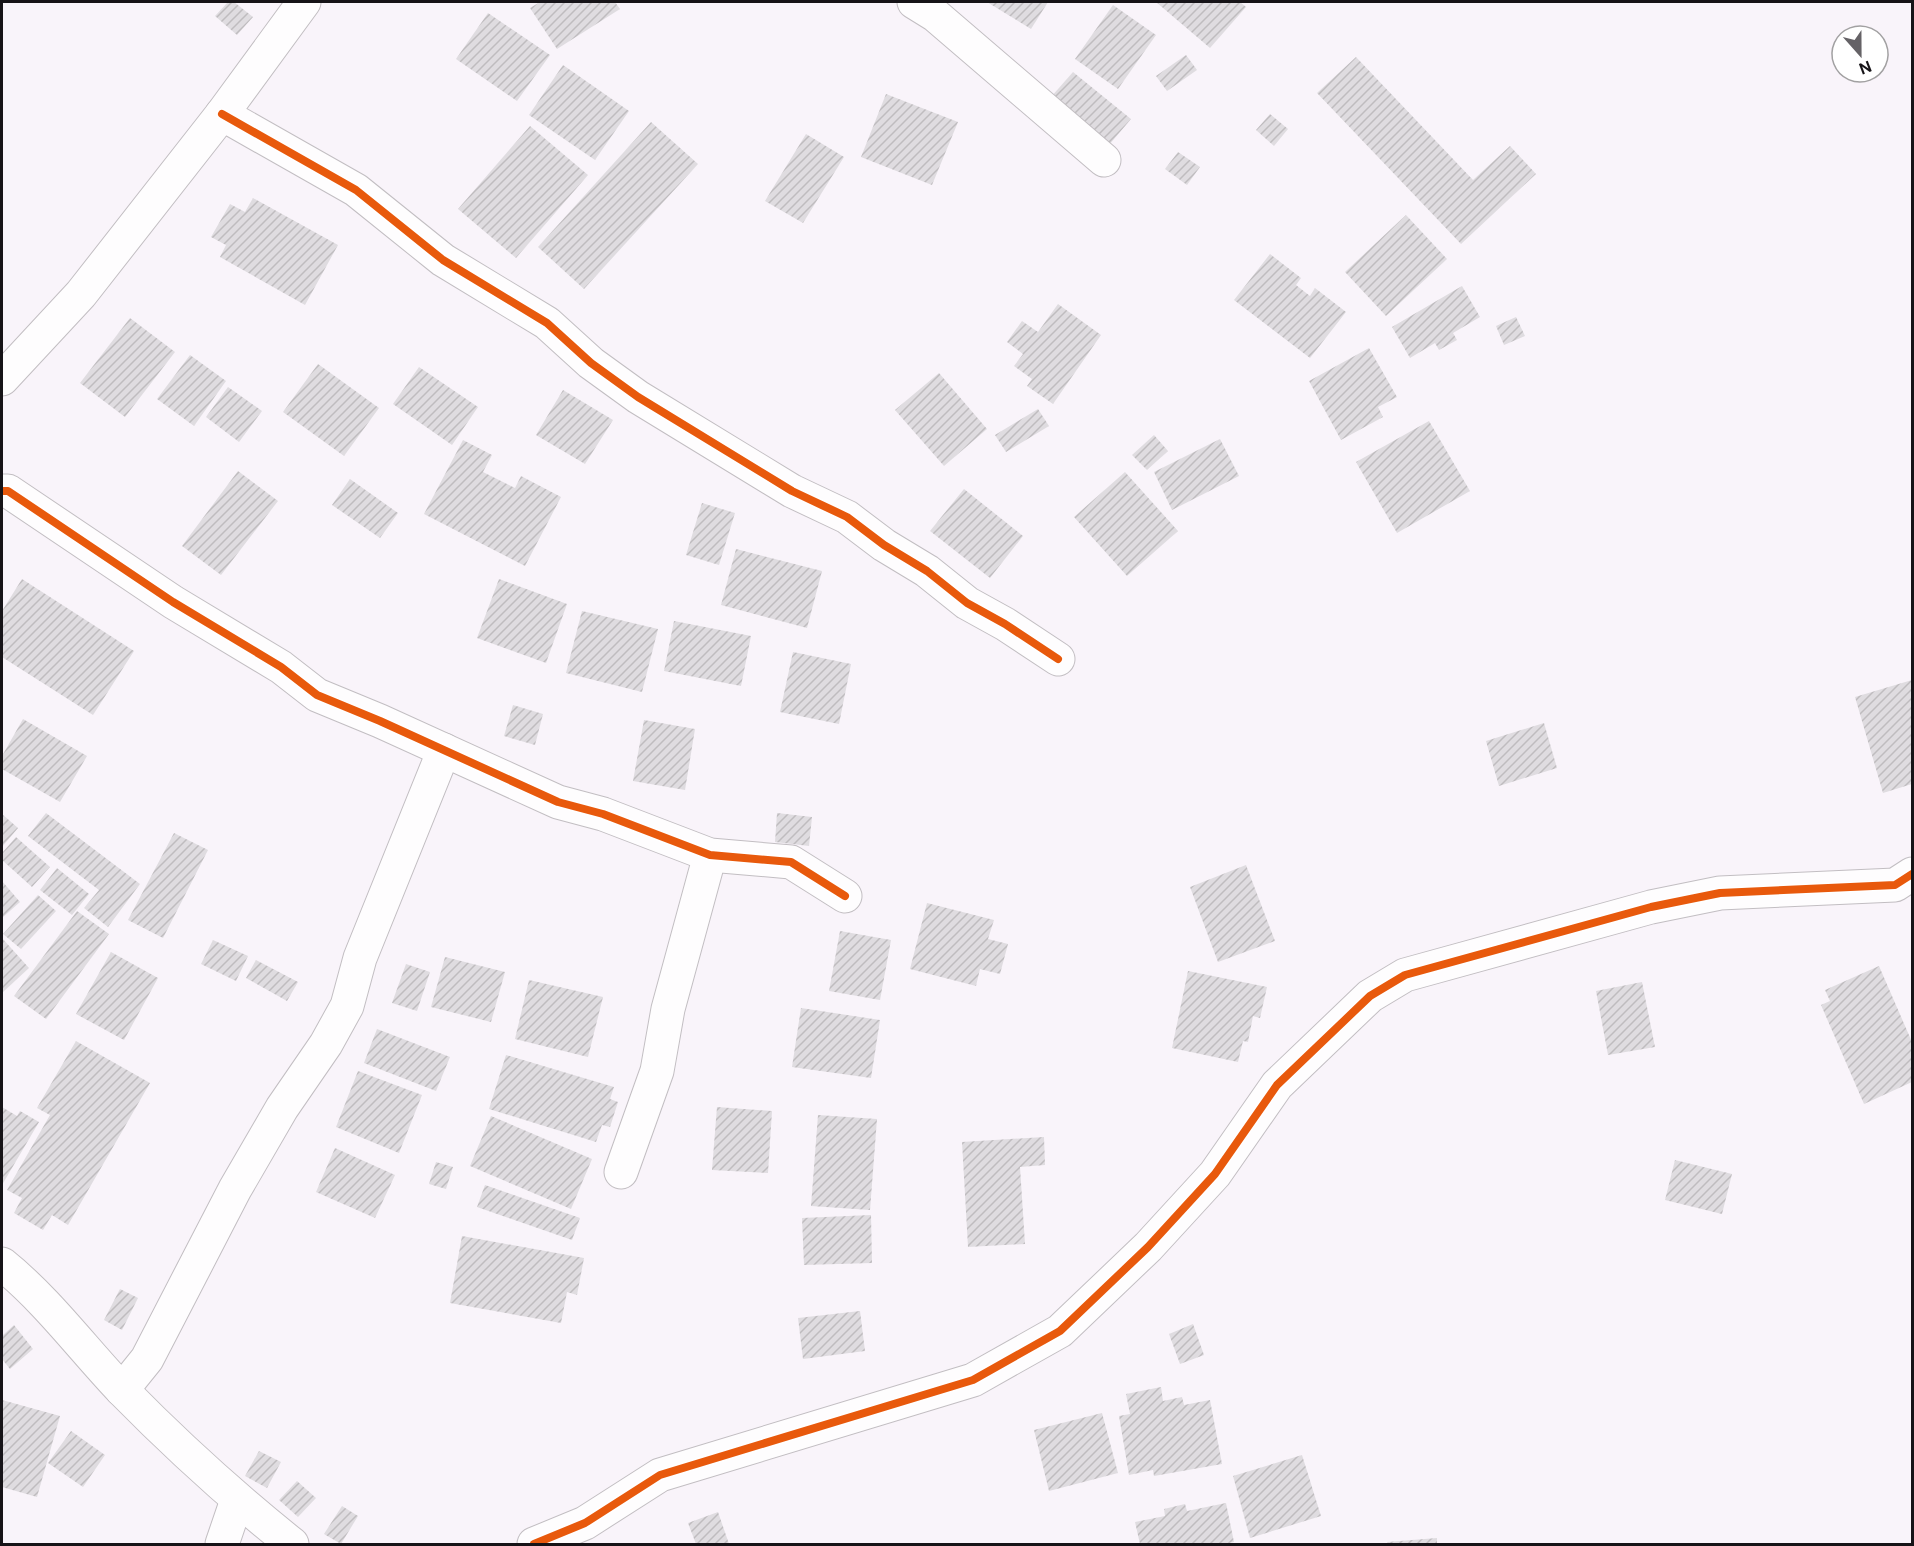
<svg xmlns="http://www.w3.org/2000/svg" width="1914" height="1546" font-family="'DM Sans',sans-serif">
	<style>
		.building { fill: url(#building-hatch) }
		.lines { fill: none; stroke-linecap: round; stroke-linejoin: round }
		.minor-casing { stroke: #c2bec2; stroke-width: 35 }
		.minor { stroke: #fefdfe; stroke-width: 33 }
		.cycleway-casing { stroke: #fff; stroke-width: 11 }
		.cycleway { stroke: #e8590c; stroke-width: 8 }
	</style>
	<defs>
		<pattern id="building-hatch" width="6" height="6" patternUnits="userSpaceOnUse" patternTransform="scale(1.5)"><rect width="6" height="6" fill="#dfdce0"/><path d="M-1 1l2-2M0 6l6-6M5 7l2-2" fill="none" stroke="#bfbcbf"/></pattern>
	</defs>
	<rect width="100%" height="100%" fill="#f9f4fa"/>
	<g class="building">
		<polygon points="228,2 234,2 253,17 237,35 215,16"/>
		<polygon points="540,2 615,2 620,9 557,49 530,8"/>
		<polygon points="987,2 1048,2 1031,29"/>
		<polygon points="1156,2 1240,2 1246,7 1210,48"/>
		<polygon points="1113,5 1156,35 1118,89 1075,59"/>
		<polygon points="488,13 550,55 517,101 456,59"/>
		<polygon points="1186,55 1197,70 1167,91 1156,76"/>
		<polygon points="1356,57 1473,180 1510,146 1536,174 1461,244 1317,93"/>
		<polygon points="563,65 629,111 595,160 529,115"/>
		<polygon points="1073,72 1131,119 1109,145 1051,97"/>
		<polygon points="886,94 958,122 932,185 861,157"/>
		<polygon points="1270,114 1288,129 1274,146 1256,130"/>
		<polygon points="651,122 698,164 584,289 538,247"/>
		<polygon points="530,126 588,175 516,258 458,209"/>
		<polygon points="806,134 844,157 803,223 765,201"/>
		<polygon points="1178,152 1200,167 1187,185 1165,169"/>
		<polygon points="253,198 338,245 305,305 220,257 226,245 211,237 230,204 245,212"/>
		<polygon points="1406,215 1447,259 1386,316 1345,272"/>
		<polygon points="1270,254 1301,278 1296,285 1310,296 1315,288 1346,312 1310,358 1234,300"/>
		<polygon points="1462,286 1480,317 1453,333 1457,340 1439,350 1435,343 1410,358 1392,327"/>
		<polygon points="1058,304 1101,335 1053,404 1027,386 1032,379 1014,366 1023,354 1007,342 1022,321 1038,332"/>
		<polygon points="1516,317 1525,336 1504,345 1496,326"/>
		<polygon points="130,318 175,352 125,417 80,383"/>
		<polygon points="1369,348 1397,397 1378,407 1383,417 1341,440 1309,381"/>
		<polygon points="190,355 226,381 194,426 157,399"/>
		<polygon points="318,364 379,408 344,456 283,412"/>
		<polygon points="419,367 478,407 452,445 393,404"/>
		<polygon points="939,373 987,429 944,466 895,410"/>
		<polygon points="228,387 262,411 239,442 206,417"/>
		<polygon points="563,390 613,420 585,464 536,435"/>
		<polygon points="1038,409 1049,426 1006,452 995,435"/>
		<polygon points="1429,421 1470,491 1397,533 1356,462"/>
		<polygon points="1154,435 1168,451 1147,470 1132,455"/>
		<polygon points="1220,439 1239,476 1172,510 1154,472"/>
		<polygon points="463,440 492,455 483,472 515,488 521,476 561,497 525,566 424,514"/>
		<polygon points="238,471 278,501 221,575 182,546"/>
		<polygon points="1125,472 1178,531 1127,576 1074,517"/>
		<polygon points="350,479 398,513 380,538 332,505"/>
		<polygon points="964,489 1023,536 990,578 930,531"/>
		<polygon points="702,503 735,513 719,565 686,555"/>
		<polygon points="736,549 822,571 807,628 721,605"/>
		<polygon points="22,579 134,651 93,715 2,657 2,611"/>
		<polygon points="499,579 567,604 546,663 477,638"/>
		<polygon points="582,611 658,629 642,692 566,673"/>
		<polygon points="674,621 751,636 741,686 664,671"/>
		<polygon points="793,652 851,664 839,724 780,712"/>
		<polygon points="1912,680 1912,784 1883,793 1855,697"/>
		<polygon points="513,705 543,714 535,745 504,736"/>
		<polygon points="23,719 87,756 60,802 2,769 2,756"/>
		<polygon points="644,720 695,729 685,790 633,781"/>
		<polygon points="1544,723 1557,768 1499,786 1486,741"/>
		<polygon points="46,813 140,884 108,927 84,908 99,890 28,836"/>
		<polygon points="777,813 812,817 809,846 775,842"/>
		<polygon points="2,814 18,828 2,847"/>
		<polygon points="174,833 208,850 163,938 128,920"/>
		<polygon points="16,837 50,867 32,887 2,860 2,853"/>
		<polygon points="1246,865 1275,941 1218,962 1190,887"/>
		<polygon points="57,868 89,894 72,915 40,890"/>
		<polygon points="2,881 20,902 2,918"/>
		<polygon points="38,895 56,911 21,949 3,934"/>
		<polygon points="927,903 994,920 988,939 1008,944 1000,974 980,969 976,986 910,969"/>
		<polygon points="77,911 109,934 46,1019 14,996"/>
		<polygon points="840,931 891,940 880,1000 829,991"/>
		<polygon points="2,938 29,968 2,993"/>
		<polygon points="213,940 248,956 236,981 201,964"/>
		<polygon points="111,952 158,978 124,1040 76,1014"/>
		<polygon points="445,957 505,972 491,1022 431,1007"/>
		<polygon points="256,960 298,982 287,1001 246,978"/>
		<polygon points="406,964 430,972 417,1011 392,1003"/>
		<polygon points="1879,966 1912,1042 1912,1082 1864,1104 1821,1005 1830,1001 1825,990"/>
		<polygon points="1188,971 1267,987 1260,1018 1253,1016 1248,1042 1243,1041 1238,1062 1172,1048"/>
		<polygon points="529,980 603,997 588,1057 515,1039"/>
		<polygon points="1642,982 1655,1047 1608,1055 1596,991"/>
		<polygon points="801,1008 880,1020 871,1078 792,1067"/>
		<polygon points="377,1029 450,1057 436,1091 364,1063"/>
		<polygon points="76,1041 150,1083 68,1225 52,1215 43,1230 14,1213 22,1198 7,1190 50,1115 37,1108"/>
		<polygon points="506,1055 614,1087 610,1099 618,1102 610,1127 602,1125 596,1142 489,1109"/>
		<polygon points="358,1071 422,1095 399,1153 336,1127"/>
		<polygon points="2,1107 17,1116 20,1111 39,1122 2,1185"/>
		<polygon points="717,1107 772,1111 768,1173 712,1170"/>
		<polygon points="818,1115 877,1119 870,1210 811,1206"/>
		<polygon points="491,1116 592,1159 571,1209 470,1166"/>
		<polygon points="1044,1137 1045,1165 1020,1167 1025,1244 968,1247 962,1142"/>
		<polygon points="335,1148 395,1175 375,1218 316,1192"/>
		<polygon points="1675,1160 1732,1174 1722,1214 1665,1200"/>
		<polygon points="436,1162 453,1167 446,1189 429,1184"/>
		<polygon points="485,1185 580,1218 572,1240 477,1207"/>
		<polygon points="871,1215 872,1263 804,1265 802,1218"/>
		<polygon points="462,1236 584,1258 577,1295 567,1292 561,1323 450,1303"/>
		<polygon points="120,1289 138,1298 122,1330 104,1320"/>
		<polygon points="860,1311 865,1351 803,1359 798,1318"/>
		<polygon points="1193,1324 1204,1355 1180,1364 1169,1334"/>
		<polygon points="14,1325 33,1349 10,1369 2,1359 2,1336"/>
		<polygon points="1161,1387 1163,1401 1182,1397 1184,1405 1210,1400 1222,1464 1154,1476 1153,1470 1129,1475 1119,1416 1130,1414 1126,1394"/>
		<polygon points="2,1400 60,1416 37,1497 2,1487"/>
		<polygon points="1102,1413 1118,1473 1049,1491 1034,1430"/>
		<polygon points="71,1431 105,1455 83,1487 48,1463"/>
		<polygon points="259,1451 281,1462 267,1488 245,1476"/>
		<polygon points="1302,1455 1321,1516 1250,1538 1233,1476"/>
		<polygon points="297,1481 316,1498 298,1517 279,1500"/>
		<polygon points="1226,1503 1234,1542 1224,1544 1140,1544 1135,1522 1165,1516 1164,1509 1185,1504 1187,1511"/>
		<polygon points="342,1506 358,1516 341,1544 324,1534"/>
		<polygon points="718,1512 729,1544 696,1544 688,1523"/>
		<polygon points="1437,1538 1437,1544 1388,1544 1387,1542"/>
	</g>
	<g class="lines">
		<defs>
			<g id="minor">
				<polyline points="914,2 935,15 1104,160"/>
				<polyline points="222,114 356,190 443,260 547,323 591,363 638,397 792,491 847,517 884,545 927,571 967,603 1005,624 1058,659"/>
				<polyline points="2,379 81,294 222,114 304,2"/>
				<polyline points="2,491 8,491 173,602 281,667 317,695 380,721 558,802 603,814 710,855 791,862 845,896"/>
				<polyline points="621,1172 657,1071 668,1009 710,855"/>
				<path d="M2,1264c45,36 80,84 120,126 54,55 110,106 170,154"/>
				<polyline points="122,1390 147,1359 235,1189 282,1108 326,1044 347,1006 360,958 444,750"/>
				<polyline points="222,1544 237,1500"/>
				<polyline points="534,1544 585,1523 660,1475 973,1380 1060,1331 1148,1247 1215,1174 1277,1085 1370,996 1405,975 1651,907 1720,893 1895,885 1912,874"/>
			</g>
		</defs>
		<use href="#minor" class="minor-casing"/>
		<use href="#minor" class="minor"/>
		<defs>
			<g id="cycleway">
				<polyline points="222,114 356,190 443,260 547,323 591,363 638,397 792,491 847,517 884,545 927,571 967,603 1005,624 1058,659"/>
				<polyline points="2,491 8,491 173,602 281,667 317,695 380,721 558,802 603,814 710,855 791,862 845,896"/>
				<polyline points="534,1544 585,1523 660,1475 973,1380 1060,1331 1148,1247 1215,1174 1277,1085 1370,996 1405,975 1651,907 1720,893 1895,885 1912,874"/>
			</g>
		</defs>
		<use href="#cycleway" class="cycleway-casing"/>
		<use href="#cycleway" class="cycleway"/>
	</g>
	<rect width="1914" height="1546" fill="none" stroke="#161317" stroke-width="6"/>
	<g transform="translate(1860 54) rotate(159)"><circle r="28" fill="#ffffff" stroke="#a2a1a2" stroke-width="1.5"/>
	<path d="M0-4.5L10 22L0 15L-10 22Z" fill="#656266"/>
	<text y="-9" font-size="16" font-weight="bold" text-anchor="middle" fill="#161317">N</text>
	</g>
</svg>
